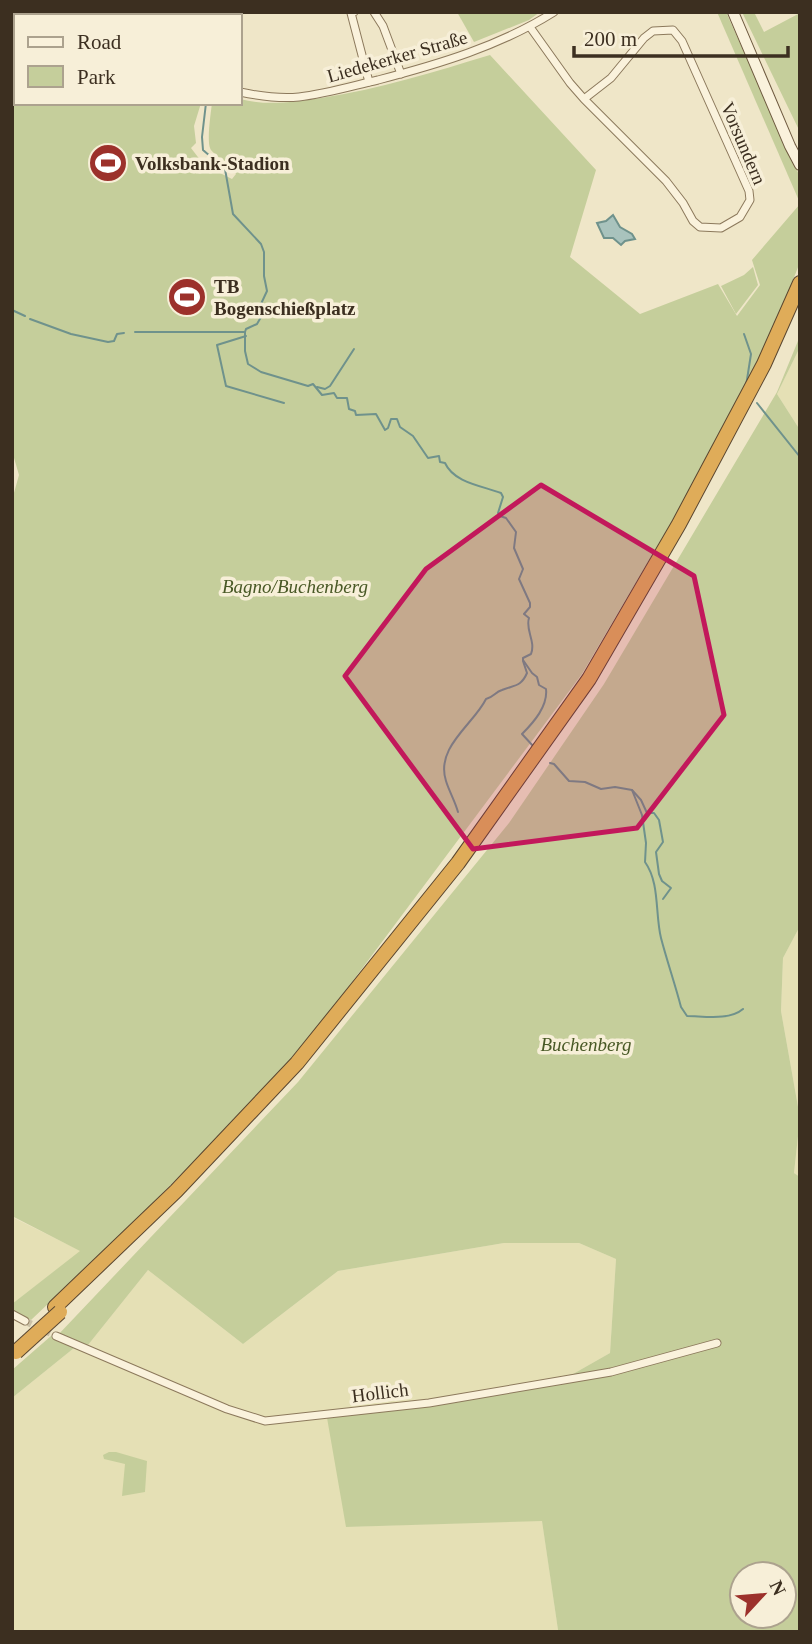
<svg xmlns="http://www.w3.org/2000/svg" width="812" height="1644" font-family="Georgia,serif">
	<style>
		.farmland { fill: #e5e0b5 }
		.green { fill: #c5ce9b; fill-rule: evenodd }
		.water { fill: #a9c3bd; stroke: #6f928c; stroke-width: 2 }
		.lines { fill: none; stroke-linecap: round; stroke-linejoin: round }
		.stream { stroke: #6f928c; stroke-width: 2 }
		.street-tunnel { stroke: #cbc1a6; stroke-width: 7; stroke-dasharray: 7 3.5; stroke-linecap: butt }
		.street-casing { stroke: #8c795c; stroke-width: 9 }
		.secondary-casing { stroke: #6e593f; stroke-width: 12 }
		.highway-casing { stroke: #5a4630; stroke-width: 16 }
		.street { stroke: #faf2dc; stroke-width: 7 }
		.secondary { stroke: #faf2dc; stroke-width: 10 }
		.highway { stroke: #dfac59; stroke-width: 14 }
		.highway-bridge-casing { stroke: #5a4630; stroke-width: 16; stroke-linecap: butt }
		.highway-bridge { stroke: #dfac59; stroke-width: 14 }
		.marked { fill: #c2185b; fill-opacity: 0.2; stroke: #c2185b; stroke-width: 5; stroke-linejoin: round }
		.labels { text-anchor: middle; stroke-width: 7; stroke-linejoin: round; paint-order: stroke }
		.street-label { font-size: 19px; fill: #3c2f20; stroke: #f7efd8 }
		.poi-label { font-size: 19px; font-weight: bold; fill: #3c2f20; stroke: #f7efd8; text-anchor: start }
		.park-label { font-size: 19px; font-style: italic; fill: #495926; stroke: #f7efd8 }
	</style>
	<rect width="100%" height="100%" fill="#efe6c8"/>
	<g class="farmland">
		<polygon points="800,347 800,430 777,394"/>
		<polygon points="800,926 800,1177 794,1173 800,1118 781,1011 783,958"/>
		<polygon points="12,1217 81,1251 12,1304"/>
		<polygon points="504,1243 579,1243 616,1259 610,1353 573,1374 429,1403 346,1527 542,1520 558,1630 12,1632 12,1398 74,1348 88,1345 148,1270 243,1344 338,1271"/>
	</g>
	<g class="green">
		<path d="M12,12h106l3,4h-105v87h185l-7,23 2,17 -5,5 13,17 28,14 4,-5c-5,-13 -17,-14 -25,-24 -5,-7 0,-38 1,-47h28v-4c28,7 52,3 81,-1 58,-9 113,-26 169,-43l106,115 -26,87 70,57 78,-30 19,32 23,-31 -8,-25 48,-56v58l-27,70 -48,99 -143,243 -289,387 -166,168 -96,91 -19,-10v-6l68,-53 -68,-35v-716l7,-25 -7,-24z"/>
		<polygon points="457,12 540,12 529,20 474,42"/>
		<polygon points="717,12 726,12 800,177 800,203"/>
		<polygon points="742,12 754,12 764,32 800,13 800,132"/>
		<polygon points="753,267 758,285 736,314 721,286 744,275"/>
		<path d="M800,336v11l-23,47 23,36v496l-17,32 -2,53 19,107 -6,55 6,4v455h-264l22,-2 -16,-109 -196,6 -20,-115 103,-9 144,-29 37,-21 6,-94 -37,-16h-75l-166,28 -95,73 -95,-74 -60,75 -31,-9 241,-254 211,-259 95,-139 173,-292zM742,1574h42v42h-42z"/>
		<polygon points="51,1336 74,1348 12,1398 12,1370"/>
		<polygon points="109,1452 116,1452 147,1461 145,1492 122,1496 125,1464 104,1459 103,1455"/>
	</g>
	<polygon class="water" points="613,215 620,227 632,234 635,239 625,241 621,245 613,238 604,238 597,223 606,221"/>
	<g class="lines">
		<g class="stream">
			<path d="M206,103l-4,34 1,13 22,19 8,45 28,30 3,8v24l3,15 -7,15 1,11 -4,7 -11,5 -1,3v19l3,13 13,8 47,14 5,-2 9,11 12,-2 3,5h10l2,11 6,2 1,4 20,-1 9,16 3,-2 3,-9h6l3,8 13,9 15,22 11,-2 1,6 5,1c9,20 38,23 56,30l2,4 -5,16 2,3 6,2 10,14 -2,16 9,21 -4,10 11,24v4l-6,7 5,4c-4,12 7,23 2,36l-8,4v2l9,13 5,4 2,8 7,4c2,17 -12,33 -24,45l12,13"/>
			<polyline points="12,310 25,316"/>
			<polyline points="30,319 71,334 108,342 114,341 117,334 124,333"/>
			<polyline points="135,332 245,332"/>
			<polyline points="744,334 751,354 746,386"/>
			<polyline points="246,336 217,345 226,386 284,403"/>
			<polyline points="317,387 325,389 330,386 354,349"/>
			<polyline points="757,403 800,457"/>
			<path d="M550,763l4,1 15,17 16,1 16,7 14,-2 17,3 10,25 4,28 -1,19c15,21 10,52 16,76 6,23 14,46 20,69l6,9c16,0 42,5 56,-7"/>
			<polyline points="632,790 641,800 647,813 654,813 659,820 663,842 656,852 659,874 662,881 671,888 663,899"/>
			<path d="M458,812c-3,-11 -9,-21 -12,-31 -11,-34 28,-57 40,-82 8,-2 9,-7 16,-9 12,-5 19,-3 25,-17l-4,-12"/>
		</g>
		<polyline class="street-tunnel" points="25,1321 56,1336"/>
		<defs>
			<g id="street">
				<polyline points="124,12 128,16"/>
				<polyline points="354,12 351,13 369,82"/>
				<polyline points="374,12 383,26 401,74"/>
				<polyline points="530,27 570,83 584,99 611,78 644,38 653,31 673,30 682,41 749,191 750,200 740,217 721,228 700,227 693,221 683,203 666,181 584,99"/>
				<path d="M240,92c19,4 39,7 59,5 26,-3 53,-11 79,-17 61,-16 122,-34 176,-68"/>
				<polyline points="12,1314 25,1321"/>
				<polyline points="56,1336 227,1409 265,1421 429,1403 611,1372 717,1343"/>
			</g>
			<polyline id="secondary" points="733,12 790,146 800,165"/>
			<polyline id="highway" points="55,1307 176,1191 297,1063 458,863 589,679 679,524 764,364 800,283"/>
		</defs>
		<use href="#street" class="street-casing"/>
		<use href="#secondary" class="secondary-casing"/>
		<use href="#highway" class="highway-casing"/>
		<use href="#street" class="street"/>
		<use href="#secondary" class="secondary"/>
		<use href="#highway" class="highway"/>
		<defs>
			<polyline id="highway-bridge" points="16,1352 60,1312"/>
		</defs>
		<use href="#highway-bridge" class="highway-bridge-casing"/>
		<use href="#highway-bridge" class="highway-bridge"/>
	</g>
	<path class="marked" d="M541,485l153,91 30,139 -87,113 -164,21 -128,-173 81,-107z"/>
	<defs>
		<symbol id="stadium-disc" viewBox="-11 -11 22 22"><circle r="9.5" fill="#9c312b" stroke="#f7efd8"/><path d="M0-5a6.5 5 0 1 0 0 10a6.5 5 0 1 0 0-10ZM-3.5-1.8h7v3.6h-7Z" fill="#fff"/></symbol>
	</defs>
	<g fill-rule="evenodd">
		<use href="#stadium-disc" x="86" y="141" width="44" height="44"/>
		<use href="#stadium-disc" x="165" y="275" width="44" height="44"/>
	</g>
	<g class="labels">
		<g class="street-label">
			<text transform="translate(397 56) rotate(-16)" y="7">Liedekerker Straße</text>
			<text transform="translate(744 143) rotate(67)" y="7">Vorsundern</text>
			<text transform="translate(380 1392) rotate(-7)" y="7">Hollich</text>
		</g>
		<g class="poi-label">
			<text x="135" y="170">Volksbank-Stadion</text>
			<text x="214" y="293">TB<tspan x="214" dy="22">Bogenschießplatz</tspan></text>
		</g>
		<g class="park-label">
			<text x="295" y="593">Bagno/Buchenberg</text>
			<text x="586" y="1051">Buchenberg</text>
		</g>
	</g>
	<rect width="812" height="1644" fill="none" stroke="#3c2f20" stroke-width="28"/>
	<rect x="14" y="14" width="228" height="91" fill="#f7efd8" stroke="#aca28e" stroke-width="2"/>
	<rect x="28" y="37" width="35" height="10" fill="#faf2dc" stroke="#aca28e" stroke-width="2"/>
	<text x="77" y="49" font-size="21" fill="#3c2f20">Road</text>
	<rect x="28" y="66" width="35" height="21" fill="#c5ce9b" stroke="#aca28e" stroke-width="2"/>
	<text x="77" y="84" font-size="21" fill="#3c2f20">Park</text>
	<g transform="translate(763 1595) rotate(64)"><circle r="33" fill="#f7efd8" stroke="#aca28e" stroke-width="2"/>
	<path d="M0-5L12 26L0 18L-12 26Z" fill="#9c312b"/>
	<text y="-10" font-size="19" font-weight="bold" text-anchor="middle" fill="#3c2f20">N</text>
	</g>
	<path d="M574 46v10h214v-10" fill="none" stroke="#3c2f20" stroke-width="3.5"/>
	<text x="584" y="46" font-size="21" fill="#3c2f20" stroke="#f7efd8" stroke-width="5" paint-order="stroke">200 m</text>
</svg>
